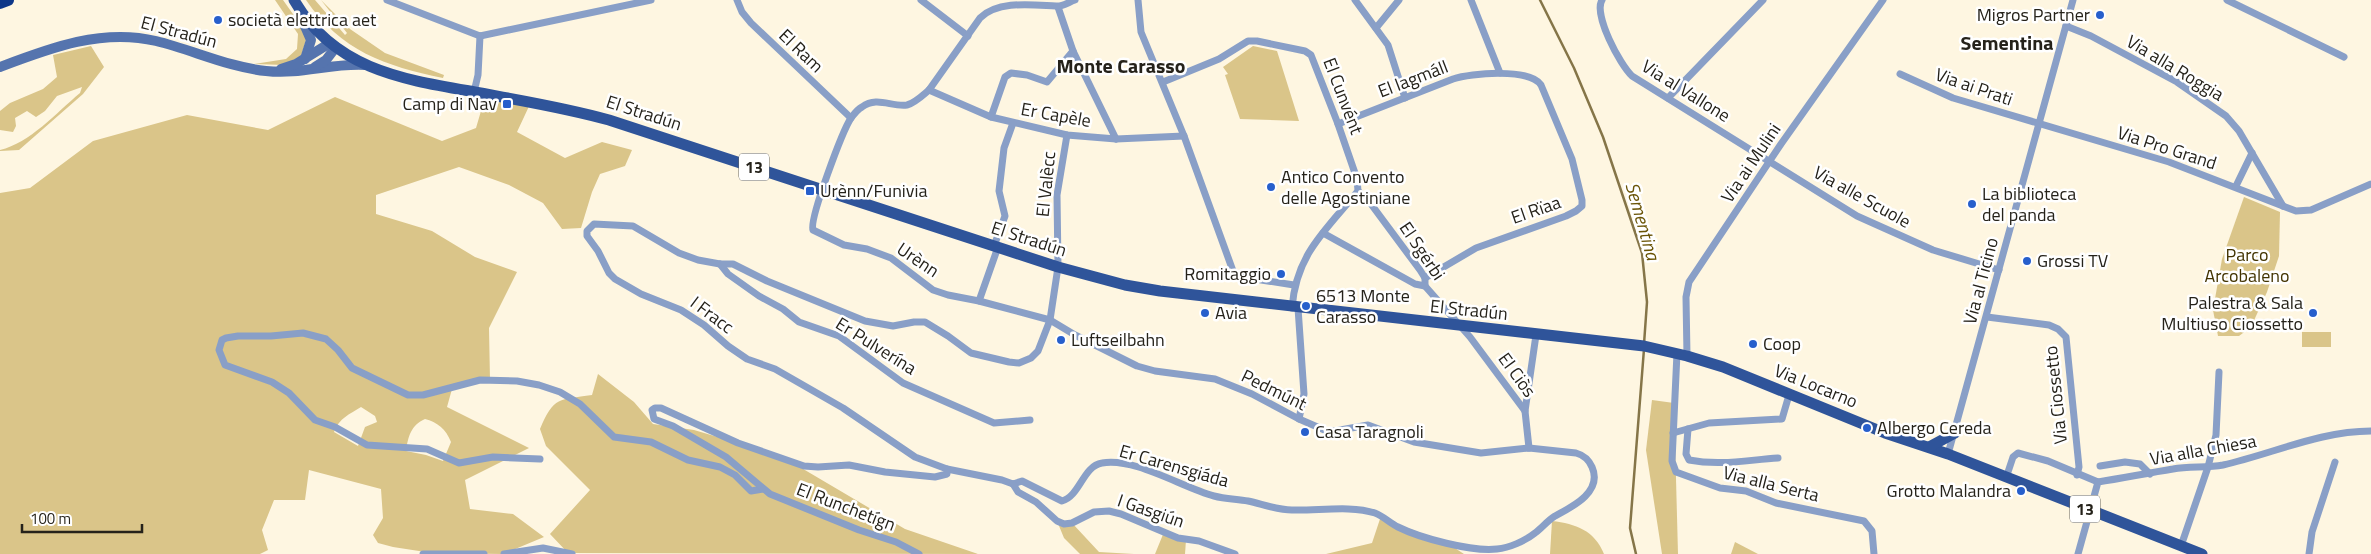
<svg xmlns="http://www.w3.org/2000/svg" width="2371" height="554" font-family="'Titillium Web',sans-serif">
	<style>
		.green { fill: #dac589; fill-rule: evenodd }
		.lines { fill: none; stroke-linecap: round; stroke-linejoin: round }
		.stream { stroke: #857548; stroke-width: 2.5 }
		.street { stroke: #899fc7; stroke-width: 7 }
		.secondary { stroke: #5574ae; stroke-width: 10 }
		.primary { stroke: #2f549a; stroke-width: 11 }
		.highway { stroke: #0e3788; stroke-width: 12 }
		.poi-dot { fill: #275fcc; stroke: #fff; stroke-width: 2 }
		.labels { text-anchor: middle; stroke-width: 5; stroke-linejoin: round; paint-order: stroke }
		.shield { fill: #fff; stroke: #66645f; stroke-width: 1 }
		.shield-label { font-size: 16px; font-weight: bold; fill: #25221a }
		.poi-label { font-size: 18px; fill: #25221a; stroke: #fff; text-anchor: start }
		.street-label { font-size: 18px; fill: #25221a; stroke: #fff }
		.park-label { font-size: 18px; fill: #423300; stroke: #fff }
		.water-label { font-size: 19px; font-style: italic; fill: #6a5406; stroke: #fff }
		.quarter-label { font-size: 20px; font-weight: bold; fill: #25221a; stroke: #fff }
	</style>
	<rect width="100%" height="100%" fill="#fef6e1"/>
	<g class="green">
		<polygon points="275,0 283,0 305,31 306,40 301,56 284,65 254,64 286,59 297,49 298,34"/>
		<path d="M306,0h9l30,35 2,-2 -26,-33 29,29 35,24 59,22 -1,3c-58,-12 -102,-27 -137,-78z"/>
		<path d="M91,46l13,21 -21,27 -64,56 -19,1v-1c30,-7 56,-37 80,-57l2,-6 -25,9 -12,15 -9,6 -9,-6 -12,7 1,8 -3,6 -13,-2v-19l10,-8 33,-14 14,-12 -4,-22z"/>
		<polygon points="1253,46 1277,51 1299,121 1240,119 1225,75 1228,74 1223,67"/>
		<path d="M486,94l45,8 -14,30 48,26 37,-16 30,8 -7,16 -25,8 -8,18 -11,36 -19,1 -19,-26 -34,-18 -50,-18 -83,28v19l56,17 43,26 42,15 -28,56 1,52 -38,9 -5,18 82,41 -64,32 5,29 43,5 31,23 -41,17 -71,-1 -39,-6 -15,-4 -5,-8 10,-17 -2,-29 -72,-19 -4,30h-31l-12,30 6,20 -8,4h-260v-361l30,-5 63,-47 94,-26 81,15 67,-33 107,44 34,-13zM361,407l14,9 2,6 -12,5 -7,19 -24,-14c5,-14 16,-18 27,-25zM425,419c12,3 21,10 26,23l-8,19 -17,-6 -20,-4c2,-14 5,-26 19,-32z"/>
		<polygon points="2244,197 2280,212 2279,256 2267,292 2251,327 2239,336 2218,336 2213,310 2222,259"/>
		<rect x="2302" y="332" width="29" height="15"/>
		<path d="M598,374l36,28 19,22 41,6 44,13 55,20 112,66 73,25 -410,-1 -18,-19 40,-44 -44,-44 -6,-17c14,-33 19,-29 52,-34z"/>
		<polygon points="1652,400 1674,403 1678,554 1662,554 1646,450"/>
		<polygon points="1381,516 1387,520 1447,543 1464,554 1326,554 1372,543"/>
		<polygon points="1057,521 1072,523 1099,552 1134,554 1080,554 1064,538"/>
		<path d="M1552,521c24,3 42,9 52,33h-54z"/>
		<polygon points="1164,532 1186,540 1185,554 1155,554"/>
		<polygon points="1735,542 1758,554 1731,554"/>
	</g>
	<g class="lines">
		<g class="stream">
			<polyline points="1540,0 1574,68 1603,137 1642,253 1647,302 1644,344"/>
			<polyline points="1636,554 1630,528 1644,349"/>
		</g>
		<g class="street">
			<polyline points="387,0 480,36"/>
			<polyline points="737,0 742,12 751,23 851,118"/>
			<polyline points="921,0 968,36"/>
			<polyline points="1138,0 1141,32 1184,136 1233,271 1242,277 1294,285"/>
			<polyline points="1355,0 1388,45 1405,98"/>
			<polyline points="1471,0 1500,73"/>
			<path d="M1602,0c-9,14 18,65 30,76l225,140 76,34 66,20"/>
			<polyline points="2227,0 2344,57"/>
			<polyline points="1058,7 1073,51 1116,139"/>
			<polyline points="2066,26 2091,36 2177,82 2226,116 2239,131 2283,206"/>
			<polyline points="1376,28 1399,0"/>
			<polyline points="480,36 651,0"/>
			<polyline points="1900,74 1953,98 2169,162 2296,211 2311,210 2371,184"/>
			<path d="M1163,82l56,-23 29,-18h9l48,10 6,4 27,69 19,55 1,12c-32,39 -62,63 -66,117"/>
			<polyline points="929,90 991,117 1067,135 1116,139 1184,136"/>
			<polyline points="474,92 478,75 480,36"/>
			<polyline points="1668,98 1763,0"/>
			<polyline points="991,117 1005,77 1011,73 1027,75 1047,82 1073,51"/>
			<path d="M1338,124l115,-45c18,-6 77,-11 88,6l31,74 10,41v6l-6,5 -10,5 -90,32 -51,30"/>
			<polyline points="2236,186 2252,153"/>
			<polyline points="1358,191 1368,200 1420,270 1425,278 1425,286 1470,337 1525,411 1529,448"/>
			<polyline points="1323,233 1415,284 1425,286"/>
			<polyline points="994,246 1005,216 999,191 1004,148 1013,123"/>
			<polyline points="720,264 728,274 759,296 783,309 799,322 839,336 903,383 994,423 1030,420"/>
			<polyline points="979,301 998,247"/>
			<polyline points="1298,308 1304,394 1299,419"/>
			<polyline points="1987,317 2049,325 2058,329 2066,337 2079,467 2077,475"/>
			<polyline points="1677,353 1672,461 1676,472 1720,488 1746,491 1776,503 1864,521 1872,531 1874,554"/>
			<polyline points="1687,356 1686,297 1689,282 1781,144 1883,0"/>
			<polyline points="1525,411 1536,335"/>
			<path d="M1688,429l-2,25 3,6c31,6 58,0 89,-2"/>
			<polyline points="1673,433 1709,423 1782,419 1789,395"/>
			<polyline points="1948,454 2073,0"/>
			<polyline points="540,459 493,457 459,463 427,449 367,445 335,427 315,420 289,393 272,382 225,365 219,350 222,340 226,338 238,336 271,336 303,333 326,339 338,350 352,368 408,395 423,395 480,380 517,381 539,385 560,392 580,404 614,437 651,442 688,460 720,467 735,475 751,491 763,489"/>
			<polyline points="2100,466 2125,462 2140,464 2150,474"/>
			<polyline points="947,469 1002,480 1013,484"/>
			<polyline points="2006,478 2013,457 2018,453 2048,461 2098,482"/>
			<path d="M1013,484l9,-3 40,20c18,-5 21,-35 40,-38 33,-6 81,25 112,33 11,3 23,3 34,5 14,3 29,9 44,9 25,1 59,-5 83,3 8,3 15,10 23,14 22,11 74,25 99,22 12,-1 28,-8 38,-16 7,-5 12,-12 20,-17 17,-9 48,-24 37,-49 -3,-7 -9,-12 -16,-14l-47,-5 -48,5 -67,-11 -46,-17 -39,7 -30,-13 -47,-25 -37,-15 -60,-8 -18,-5 -62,-31 -25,-15 -71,-19 -31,-6 -15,-5 -42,-32 -24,-9 -23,-4 -31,-15c-4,-11 30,-100 38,-112 3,-4 7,-9 11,-11 15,-11 29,0 45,-2 8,-2 16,-10 22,-15l51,-72c18,-18 53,-13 76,-12 6,1 13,-4 19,-6"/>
			<polyline points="1013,484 1018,492 1036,502 1057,521 1064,524 1072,523 1094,512 1109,511 1121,514 1178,538 1199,541 1235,554"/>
			<polyline points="2181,546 2208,467 2216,435 2219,372"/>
			<polyline points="423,554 484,554"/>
			<polyline points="504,554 543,548 572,554"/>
			<polyline points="919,554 896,542 859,530 770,494 726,457 673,426 654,419 652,410 655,408 661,408 738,443 804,466 818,467 849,465 885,472 935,477 947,474 947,469 915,457 843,408 775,369 747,359 728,346 704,325 681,310 641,294 615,279 609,273 598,251 587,236 587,231 594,224 633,226 679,253 698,260 720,264 733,264 767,281 865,321 893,326 914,322 925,322 948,336 971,353 1009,362 1019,363 1031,358 1038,351 1050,320 1058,267 1057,195 1067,135"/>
			<path d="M2078,554l20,-72c25,-4 50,-9 75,-13 16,-3 34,-1 50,-4 49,-11 97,-34 148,-34"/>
			<polyline points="2309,554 2312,532 2335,462"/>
		</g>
		<g class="secondary">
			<polyline points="301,17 311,40 305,59"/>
			<path d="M0,67c50,-19 102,-39 156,-26 37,9 72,26 110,30 34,4 65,-8 99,-6"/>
			<polyline points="315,67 326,60 336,47"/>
			<polyline points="281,69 296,64 330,43"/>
		</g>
		<g class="primary">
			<path d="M294,0c39,68 106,79 176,91 47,9 93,16 139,29l449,147 67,18 35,6 484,55 43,10 36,11 162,66 63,21 254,100"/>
			<polyline points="1929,447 1955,433"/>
		</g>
		<polyline class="highway" points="0,3 8,0"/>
	</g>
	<g class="poi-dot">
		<circle cx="2100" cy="15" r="5"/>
		<circle cx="218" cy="20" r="5"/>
		<rect x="502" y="99" width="10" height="10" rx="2.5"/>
		<circle cx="1271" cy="187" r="5"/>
		<rect x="805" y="186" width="10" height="10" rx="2.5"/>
		<circle cx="1972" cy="204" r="5"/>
		<circle cx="2027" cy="261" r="5"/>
		<circle cx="1281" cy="274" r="5"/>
		<circle cx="1306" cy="306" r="5"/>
		<circle cx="1205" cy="313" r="5"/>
		<circle cx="2313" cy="313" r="5"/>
		<circle cx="1061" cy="340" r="5"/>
		<circle cx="1753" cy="344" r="5"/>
		<circle cx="1867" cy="428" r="5"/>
		<circle cx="1305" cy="432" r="5"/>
		<circle cx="2021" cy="491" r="5"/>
	</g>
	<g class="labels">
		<g class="shield">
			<rect x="739" y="153.5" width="30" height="27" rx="4"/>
			<rect x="2070" y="495.5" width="30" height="27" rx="4"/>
		</g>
		<g class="shield-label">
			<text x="754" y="173">13</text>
			<text x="2085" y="515">13</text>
		</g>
		<g class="poi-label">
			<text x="2090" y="21" text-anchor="end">Migros Partner</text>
			<text x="228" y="26">società elettrica aet</text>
			<text x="497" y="110" text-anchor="end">Camp di Nav</text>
			<text x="1281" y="183">Antico Convento<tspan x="1281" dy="21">delle Agostiniane</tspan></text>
			<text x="820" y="197">Urènn/Funivia</text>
			<text x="1982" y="200">La biblioteca<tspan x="1982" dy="21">del panda</tspan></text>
			<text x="2037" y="267">Grossi TV</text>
			<text x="1271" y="280" text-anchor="end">Romitaggio</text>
			<text x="1316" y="302">6513 Monte<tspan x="1316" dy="21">Carasso</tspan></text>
			<text x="2303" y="309" text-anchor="end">Palestra &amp; Sala<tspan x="2303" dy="21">Multiuso Ciossetto</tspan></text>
			<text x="1215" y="319">Avia</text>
			<text x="1071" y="346">Luftseilbahn</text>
			<text x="1763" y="350">Coop</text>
			<text x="1877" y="434">Albergo Cereda</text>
			<text x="1315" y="438">Casa Taragnoli</text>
			<text x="2011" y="497" text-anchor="end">Grotto Malandra</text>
		</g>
		<g class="street-label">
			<text transform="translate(179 32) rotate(15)" y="6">El Stradún</text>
			<text transform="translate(801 51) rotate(44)" y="6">El Ram</text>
			<text transform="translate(2175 68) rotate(31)" y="6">Via alla Roggia</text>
			<text transform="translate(1413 79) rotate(-21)" y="6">El Iagmáll</text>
			<text transform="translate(1974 87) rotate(19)" y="6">Via ai Prati</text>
			<text transform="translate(1686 91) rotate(32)" y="6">Via al Vallone</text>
			<text transform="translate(1343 96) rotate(69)" y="6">El Cunvént</text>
			<text transform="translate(644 113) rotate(18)" y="6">El Stradún</text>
			<text transform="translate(1056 115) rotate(10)" y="6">Er Capèle</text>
			<text transform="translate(2167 148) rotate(18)" y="6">Via Pro Grand</text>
			<text transform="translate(1751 163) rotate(-56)" y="6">Via ai Mulini</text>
			<text transform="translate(1046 184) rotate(-84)" y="6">El Valècc</text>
			<text transform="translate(1862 197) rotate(29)" y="6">Via alle Scuole</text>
			<text transform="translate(1536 210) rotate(-19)" y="6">El Rïaa</text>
			<text transform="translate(1029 239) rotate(18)" y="6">El Stradún</text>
			<text transform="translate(1422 251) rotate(56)" y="6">El Sgérbi</text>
			<text transform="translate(918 260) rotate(34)" y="6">Urènn</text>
			<text transform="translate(1981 281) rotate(-75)" y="6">Via al Ticino</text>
			<text transform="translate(1469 310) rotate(6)" y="6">El Stradún</text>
			<text transform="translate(712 315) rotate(37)" y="6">I Fracc</text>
			<text transform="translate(876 346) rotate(32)" y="6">Er Pulverína</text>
			<text transform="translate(1517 375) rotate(54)" y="6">El Ciòs</text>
			<text transform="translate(1816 386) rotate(22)" y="6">Via Locarno</text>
			<text transform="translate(1274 390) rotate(26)" y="6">Pedmúnt</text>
			<text transform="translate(2056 395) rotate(-96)" y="6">Via Ciossetto</text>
			<text transform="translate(2203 450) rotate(-10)" y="6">Via alla Chiesa</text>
			<text transform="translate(1174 466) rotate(16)" y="6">Er Carensgiáda</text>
			<text transform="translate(1771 484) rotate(14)" y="6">Via alla Serta</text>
			<text transform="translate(846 507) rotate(21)" y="6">El Runchetígn</text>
			<text transform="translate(1151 511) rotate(19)" y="6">I Gasgiún</text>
		</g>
		<g class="park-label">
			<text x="2247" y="261">Parco<tspan x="2247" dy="21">Arcobaleno</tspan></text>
		</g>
		<g class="water-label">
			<text transform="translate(1643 221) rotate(74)" y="7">Sementina</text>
		</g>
		<g class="quarter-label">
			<text x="2007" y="50">Sementina</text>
			<text x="1121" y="73">Monte Carasso</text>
		</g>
	</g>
	<path d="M22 524v8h120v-8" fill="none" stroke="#25221a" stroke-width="2.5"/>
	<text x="30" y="524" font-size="15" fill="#25221a" stroke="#ffffff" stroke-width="4" paint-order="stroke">100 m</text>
</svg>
